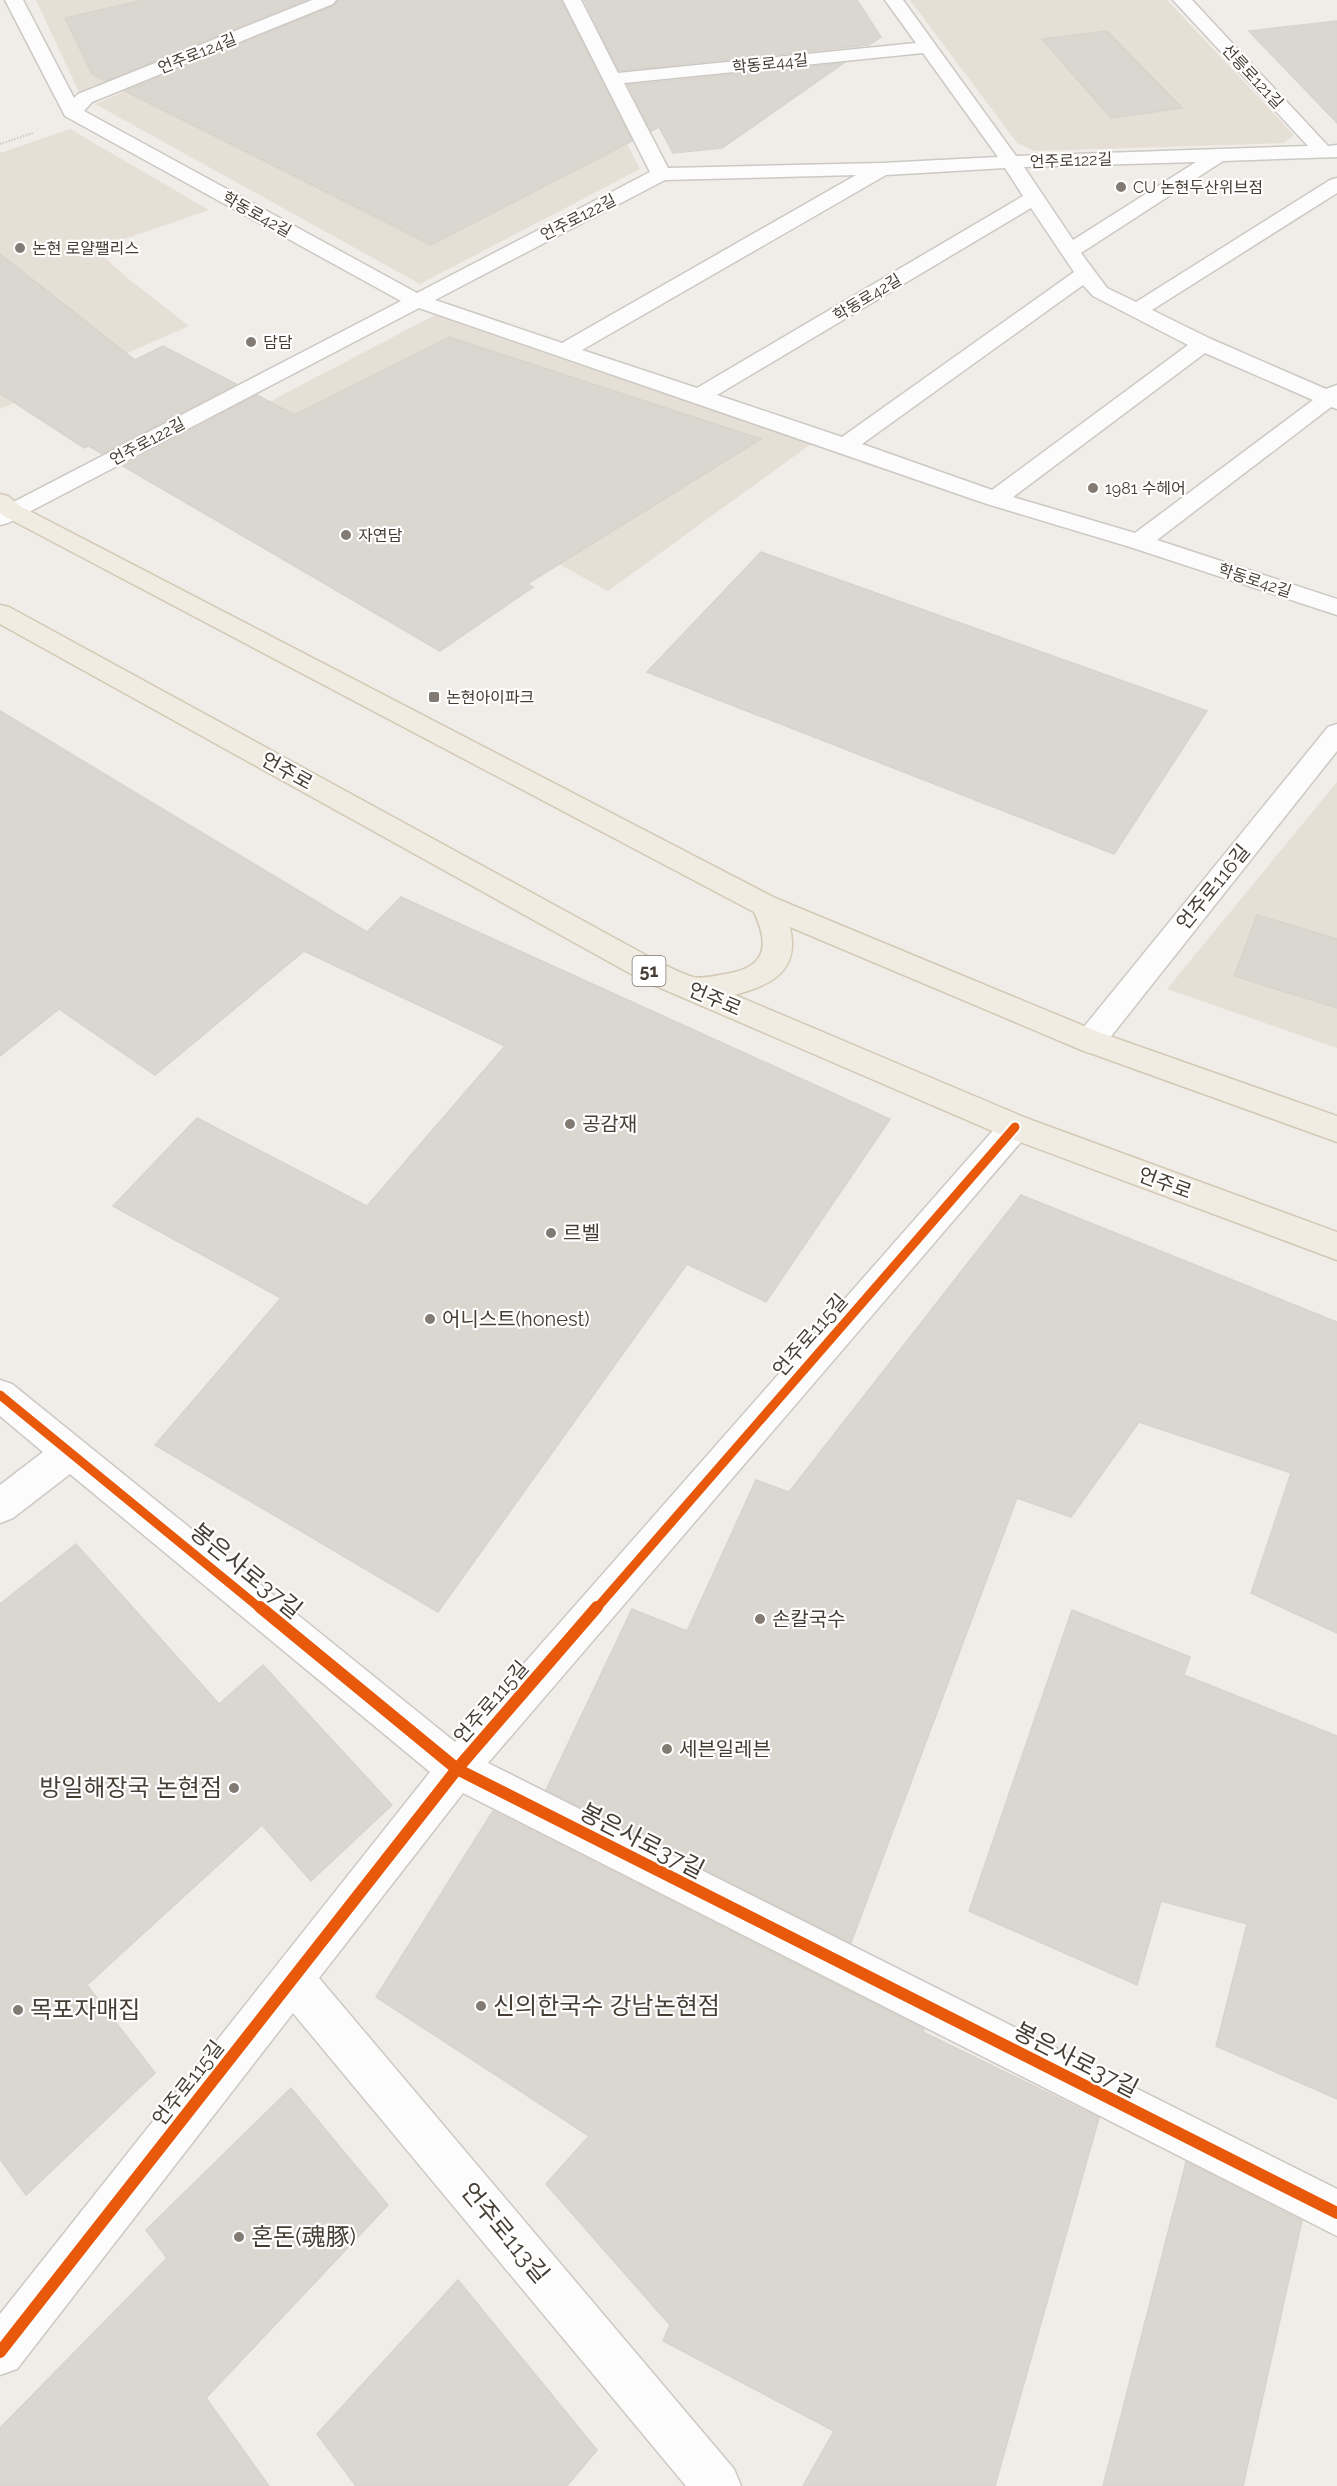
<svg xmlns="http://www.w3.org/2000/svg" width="1337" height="2486" font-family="Raleway,'Noto Sans KR',sans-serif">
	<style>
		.residential { fill: #e5dfd5 }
		.building { fill: #dad6d0; stroke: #d8d4cd; stroke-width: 1.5 }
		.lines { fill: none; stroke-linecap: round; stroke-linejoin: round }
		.minor-casing { stroke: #ccc9c4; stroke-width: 3 }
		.major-casing { stroke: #d3c9b4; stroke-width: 3 }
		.path { stroke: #cecbc6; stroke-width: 2; stroke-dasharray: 1.5 1.5; stroke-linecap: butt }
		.minor { fill: #fdfcfc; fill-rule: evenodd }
		.major { fill: #f1ece2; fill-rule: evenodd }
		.cycleway-far1-casing { stroke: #fff; stroke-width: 13 }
		.cycleway-casing { stroke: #fff; stroke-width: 16 }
		.cycleway-far1 { stroke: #e8590c; stroke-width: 9 }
		.cycleway { stroke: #e8590c; stroke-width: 12 }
		.poi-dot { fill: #827b73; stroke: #fff; stroke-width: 2 }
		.labels { text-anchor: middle; stroke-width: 4.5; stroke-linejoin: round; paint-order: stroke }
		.far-street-label { font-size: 16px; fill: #463e34; stroke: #fff }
		.far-poi-label { font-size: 16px; fill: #463e34; stroke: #fff; text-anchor: start }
		.shield { fill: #fff; stroke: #7e7871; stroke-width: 1.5 }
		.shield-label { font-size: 18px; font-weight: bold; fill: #463e34 }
		.street-label { font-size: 20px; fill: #463e34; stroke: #fff }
		.poi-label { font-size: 20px; fill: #463e34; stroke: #fff; text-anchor: start }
		.near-street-label { font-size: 24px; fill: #463e34; stroke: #fff }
		.near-poi-label { font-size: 24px; fill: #463e34; stroke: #fff; text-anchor: start }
	</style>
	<rect width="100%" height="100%" fill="#f0ede8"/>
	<g class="residential">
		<polygon points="36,0 307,0 79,92"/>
		<polygon points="346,0 553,0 640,169 420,284 95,104"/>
		<polygon points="910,0 1167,0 1294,135 1284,143 1035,151 1017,143"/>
		<polygon points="70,129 209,210 95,249 126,277 189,326 0,409 0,153"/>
		<polygon points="435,315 811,444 608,591 265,404"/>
		<polygon points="1337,782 1337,1048 1167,989"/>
	</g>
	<g class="building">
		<polygon points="144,0 306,0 105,81 92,74 65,18"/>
		<polygon points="338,0 561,0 632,141 431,245 125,91 334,6"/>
		<polygon points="584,0 857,0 881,37 869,45 619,71"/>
		<polygon points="1337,21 1337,123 1249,31"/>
		<polygon points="1107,31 1182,108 1111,118 1042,39"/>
		<polygon points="844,63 722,148 673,153 659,127 651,131 628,85"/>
		<polygon points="0,254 135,360 163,346 236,384 102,454 89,446 84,448 0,393"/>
		<polygon points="449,337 761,439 527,584 533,587 440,651 123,466 257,395 295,415"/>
		<polygon points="761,552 1207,711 1114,854 647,672"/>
		<polygon points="0,711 367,932 401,897 890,1119 766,1302 687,1264 438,1612 155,1445 281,1298 113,1206 197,1118 367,1206 505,1046 304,951 155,1075 59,1009 0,1056"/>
		<polygon points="1257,915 1337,939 1337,1008 1234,976"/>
		<polygon points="1021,1195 1337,1322 1337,1633 1251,1593 1291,1473 1139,1422 1071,1517 1017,1498 851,1943 546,1790 632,1609 687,1631 756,1480 789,1492"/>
		<polygon points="76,1544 219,1704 263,1665 392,1805 311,1881 262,1825 87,1985 155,2073 26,2195 0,2159 0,1604"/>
		<polygon points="1072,1610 1190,1657 1184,1675 1337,1736 1337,2099 1216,2046 1247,1924 1161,1901 1137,1985 969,1911"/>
		<polygon points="493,1811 924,2029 923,2032 1099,2118 995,2486 803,2486 834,2431 663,2341 670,2325 546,2184 589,2136 376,1997"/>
		<polygon points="291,2088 388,2205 206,2398 269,2486 0,2486 0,2428 167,2258 146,2230"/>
		<polygon points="1186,2162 1302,2221 1243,2486 1103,2486"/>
		<polygon points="458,2280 597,2450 567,2486 356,2486 317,2434"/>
	</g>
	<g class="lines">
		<defs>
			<g id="minor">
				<path d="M5,0h18l51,98 4,-4 234,-94h24l-3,4 -241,98 -8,9 333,182 233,-121 -87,-172h18l37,73 298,-30 -31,-43h18l113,156 292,-10 -135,-146h19l136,146 9,-1v12l-114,4 -142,92 26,35 29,14 194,-122 7,-2v15l-185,117 59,29 115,50 11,-4v24l-6,-2 -174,133 180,59v16l-207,-68 -143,-43 -568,-196 -411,215 -8,2v-16l401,-208 -336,-185zM923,53l75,104 -116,6 -214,5 -44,-85zM1196,162l-123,78 -49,-73zM1005,168l18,28 -326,192 -115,-38 304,-175zM856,175l-294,168 -127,-43 230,-120zM1031,208l43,64 -232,165 -125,-42zM1083,285l10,11 95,49 -196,145 -130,-46zM1205,353l108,47 -178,133 -122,-36z"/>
				<polygon points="1337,724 1337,751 1101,1049 1090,1053 1079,1049 1075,1041 1079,1033 1328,727"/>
				<polygon points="1015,1115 1026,1118 1031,1127 1026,1136 488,1763 1337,2189 1337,2236 463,1793 319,1978 734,2469 741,2486 686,2486 293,2013 17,2369 0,2375 0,2314 430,1772 70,1474 13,1518 0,1523 0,1485 43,1452 0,1416 0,1380 12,1384 455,1742 1004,1118"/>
			</g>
			<path id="major" d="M0,494l8,2 12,10 755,392 326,135 236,83v26l-258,-93 -289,-122c10,45 -18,57 -55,68l291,123 311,114v28l-333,-124 -362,-156 -642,-356v-19l9,2 653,357c10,4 20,10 31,13 9,2 22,-1 32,-3 41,-6 45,-28 29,-62l-750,-396 -4,-3z"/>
		</defs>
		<use href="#minor" class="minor-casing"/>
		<use href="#major" class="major-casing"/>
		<polyline class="path" points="0,144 33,133"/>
		<use href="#minor" class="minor"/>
		<use href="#major" class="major"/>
		<defs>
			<g id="cycleway-far1">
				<polyline points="0,1395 261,1609"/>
				<polyline points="596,1609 1015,1127"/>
			</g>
			<g id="cycleway">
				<polyline points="260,1607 457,1769 1337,2213"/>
				<polyline points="0,2352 457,1769 597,1607"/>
			</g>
		</defs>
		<use href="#cycleway-far1" class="cycleway-far1-casing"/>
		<use href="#cycleway" class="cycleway-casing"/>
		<use href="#cycleway-far1" class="cycleway-far1"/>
		<use href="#cycleway" class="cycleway"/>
	</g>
	<g class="poi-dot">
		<circle cx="1121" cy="187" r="6"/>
		<circle cx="20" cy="248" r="6"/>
		<circle cx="251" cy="342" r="6"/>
		<circle cx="1093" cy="488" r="6"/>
		<circle cx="346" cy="535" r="6"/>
		<rect x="428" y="691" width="12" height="12" rx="3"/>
		<circle cx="570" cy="1124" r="6"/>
		<circle cx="551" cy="1233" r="6"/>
		<circle cx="430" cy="1319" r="6"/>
		<circle cx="760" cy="1619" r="6"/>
		<circle cx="667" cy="1749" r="6"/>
		<circle cx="234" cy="1788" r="6"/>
		<circle cx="481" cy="2006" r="6"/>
		<circle cx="18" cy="2010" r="6"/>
		<circle cx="239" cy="2237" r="6"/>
	</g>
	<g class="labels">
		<g class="far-street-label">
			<text transform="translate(197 53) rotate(-22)" y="6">언주로124길</text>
			<text transform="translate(770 63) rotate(-6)" y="6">학동로44길</text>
			<text transform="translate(1253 76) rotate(47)" y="6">선릉로121길</text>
			<text transform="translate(1071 160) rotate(-2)" y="6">언주로122길</text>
			<text transform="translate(257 214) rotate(29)" y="6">학동로42길</text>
			<text transform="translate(578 217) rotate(-27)" y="6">언주로122길</text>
			<text transform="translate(867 297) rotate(-31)" y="6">학동로42길</text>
			<text transform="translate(147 441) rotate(-28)" y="6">언주로122길</text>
			<text transform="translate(1255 580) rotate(18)" y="6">학동로42길</text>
		</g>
		<g class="far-poi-label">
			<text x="1133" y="193">CU 논현두산위브점</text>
			<text x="32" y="254">논현 로얄팰리스</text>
			<text x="263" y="348">담담</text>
			<text x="1105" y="494">1981 수헤어</text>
			<text x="358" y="541">자연담</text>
			<text x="446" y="703">논현아이파크</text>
		</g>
		<rect class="shield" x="632.5" y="956" width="33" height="30" rx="4.5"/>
		<g class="shield-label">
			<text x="649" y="977">51</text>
		</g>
		<g class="street-label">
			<text transform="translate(287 771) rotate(29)" y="7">언주로</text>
			<text transform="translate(1213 887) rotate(-51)" y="7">언주로116길</text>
			<text transform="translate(715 999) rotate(23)" y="7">언주로</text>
			<text transform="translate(1165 1183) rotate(20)" y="7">언주로</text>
			<text transform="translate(810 1335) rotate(-49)" y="7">언주로115길</text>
			<text transform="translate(491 1702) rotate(-49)" y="7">언주로115길</text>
			<text transform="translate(188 2083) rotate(-52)" y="7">언주로115길</text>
		</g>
		<g class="poi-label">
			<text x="582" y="1131">공감재</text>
			<text x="563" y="1240">르벨</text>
			<text x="442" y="1326">어니스트(honest)</text>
			<text x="772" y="1626">손칼국수</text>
			<text x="679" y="1756">세븐일레븐</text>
		</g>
		<g class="near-street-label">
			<text transform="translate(246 1571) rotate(39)" y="8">봉은사로37길</text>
			<text transform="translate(642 1841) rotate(27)" y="8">봉은사로37길</text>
			<text transform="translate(1076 2060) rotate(27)" y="8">봉은사로37길</text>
			<text transform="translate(505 2233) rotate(50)" y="8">언주로113길</text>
		</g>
		<g class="near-poi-label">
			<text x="222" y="1796" text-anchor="end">방일해장국 논현점</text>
			<text x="493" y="2014">신의한국수 강남논현점</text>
			<text x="30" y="2018">목포자매집</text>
			<text x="251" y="2245">혼돈(魂豚)</text>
		</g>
	</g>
</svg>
